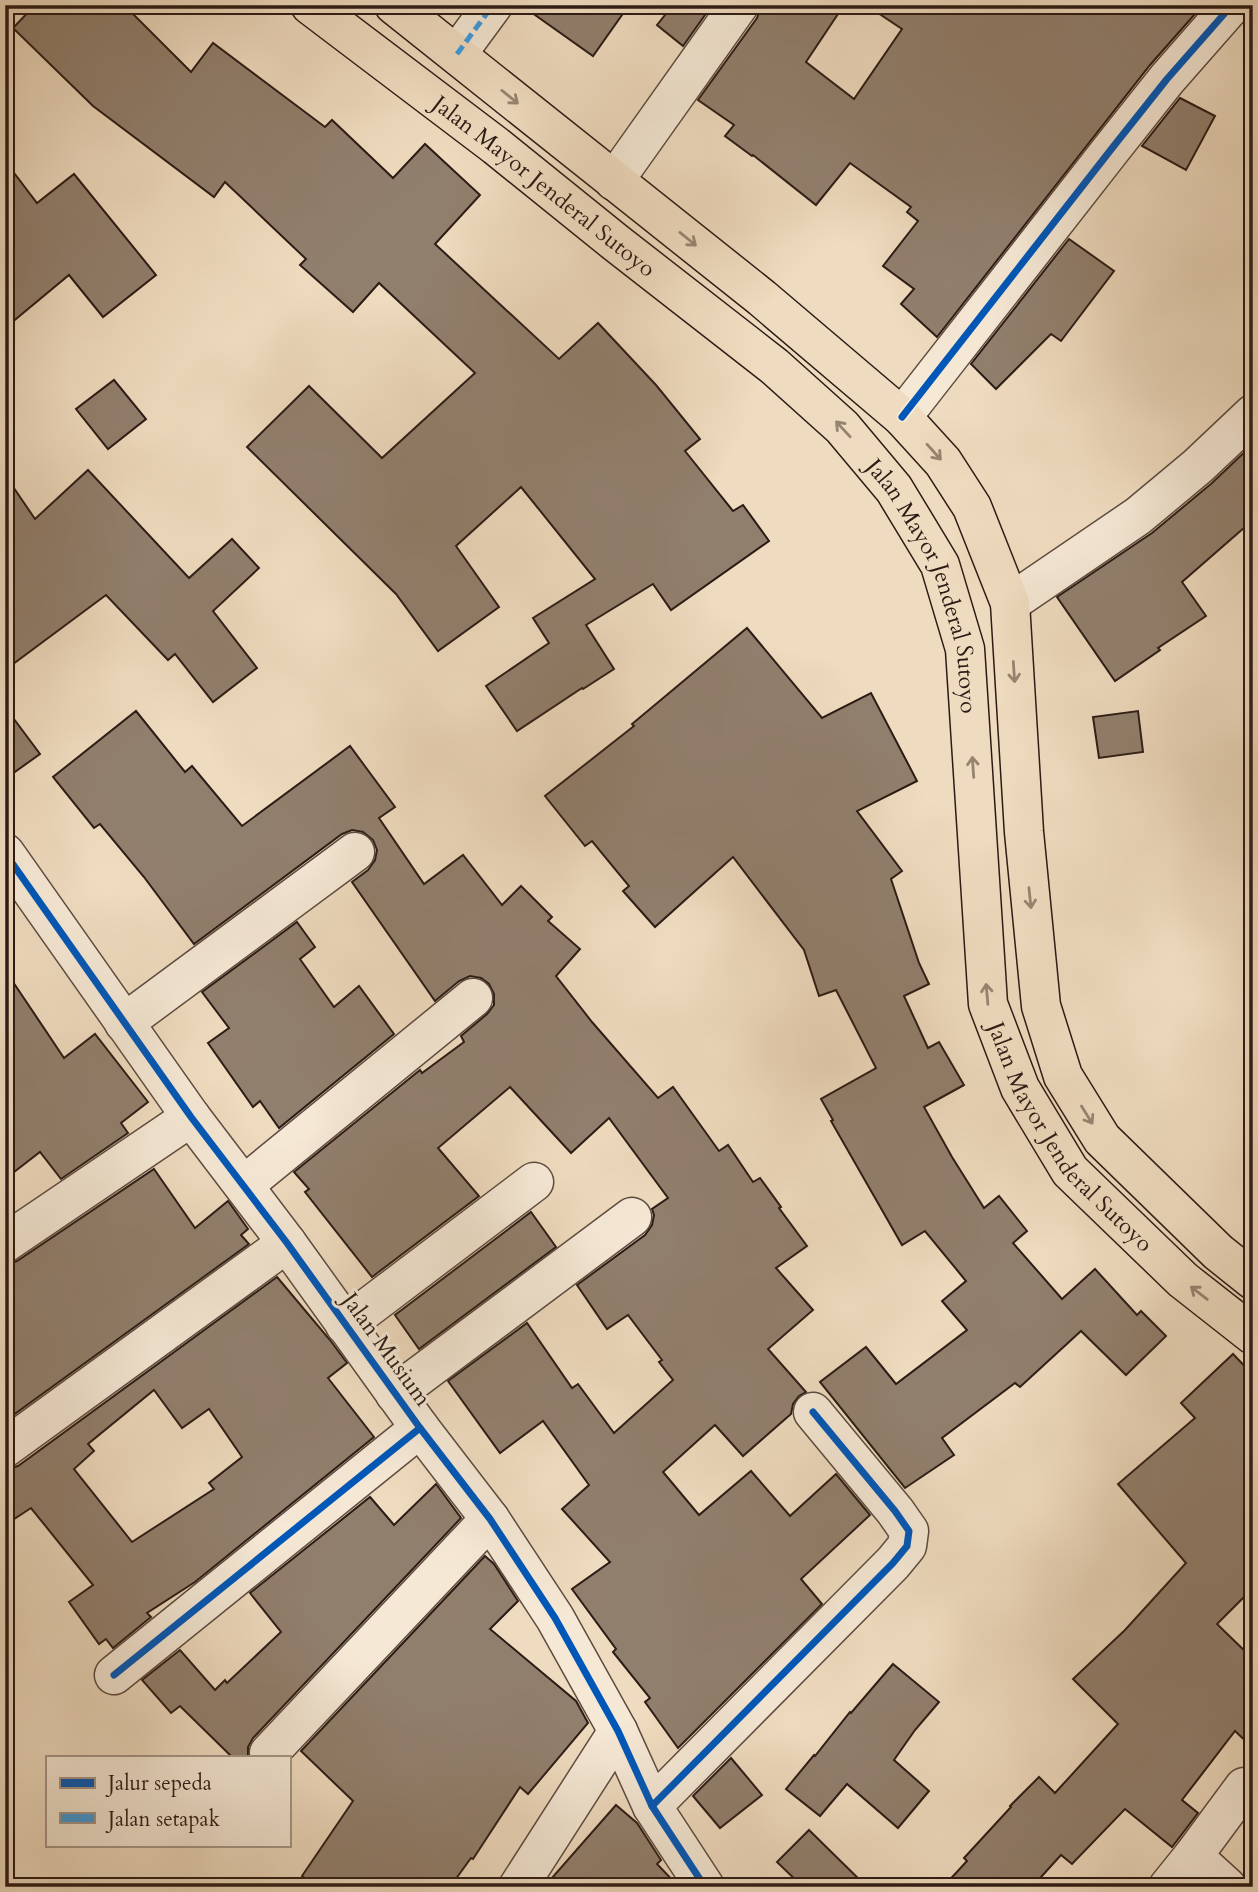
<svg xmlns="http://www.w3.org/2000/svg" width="1258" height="1892" font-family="Cardo,serif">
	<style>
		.building { fill: #917f6d; stroke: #2c1b15; stroke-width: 2; fill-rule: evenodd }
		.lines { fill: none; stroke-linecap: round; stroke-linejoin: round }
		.minor-casing { stroke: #5d4b40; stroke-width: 41 }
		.major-casing { stroke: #2c1b15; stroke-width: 41 }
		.minor { stroke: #f5e8d5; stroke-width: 38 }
		.major { stroke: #efdbbf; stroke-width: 38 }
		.quiet { stroke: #3d9bdf; stroke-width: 5; stroke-dasharray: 10 5; stroke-linecap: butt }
		.cycleway-casing { stroke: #f5e8d5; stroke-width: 11 }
		.cycleway { stroke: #0057b8; stroke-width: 7 }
		.oneway { stroke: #978572 }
		.labels { text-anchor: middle; stroke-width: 6; stroke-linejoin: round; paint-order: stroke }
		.street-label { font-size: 23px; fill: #2c1b15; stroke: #f5e8d5 }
	</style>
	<rect width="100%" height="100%" fill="#efdbbf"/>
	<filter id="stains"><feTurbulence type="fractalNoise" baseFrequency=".00286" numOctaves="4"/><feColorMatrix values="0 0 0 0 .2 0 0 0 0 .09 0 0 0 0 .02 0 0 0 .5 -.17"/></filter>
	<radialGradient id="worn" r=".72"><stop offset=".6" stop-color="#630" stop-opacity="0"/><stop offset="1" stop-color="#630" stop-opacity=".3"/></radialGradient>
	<g class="building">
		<polygon points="35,5 124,5 191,72 213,43 325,127 332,120 393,178 425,144 480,195 435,244 559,359 598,323 656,385 700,439 685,451 733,511 743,505 769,541 671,610 653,584 586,625 614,669 583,689 582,688 517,731 486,686 549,643 533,618 595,579 521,487 456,546 499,607 438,651 396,594 247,447 309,386 382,458 475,373 379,283 353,312 300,265 306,259 225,182 214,197 93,106 13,28"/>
		<polygon points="521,5 629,5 593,56"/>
		<polygon points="673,5 712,5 683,46 657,25"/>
		<polygon points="761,5 844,5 806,62 854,99 902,29 866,5 1203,5 1150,65 937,337 901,304 914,289 883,266 918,221 907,212 911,207 850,163 816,205 753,155 752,156 725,136 734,125 698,100 757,18"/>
		<polygon points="1180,98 1215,116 1186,170 1142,146"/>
		<polygon points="5,161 37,203 74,174 156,275 103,317 69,275 5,328"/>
		<polygon points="1069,239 1114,271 1061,341 1051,334 996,389 971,364"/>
		<polygon points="114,380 146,419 108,449 76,409"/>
		<polygon points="1253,444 1253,520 1182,582 1206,616 1158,648 1160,650 1115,681 1057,597 1152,533 1212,483"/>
		<polygon points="88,470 189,578 232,539 259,568 213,611 257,668 213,702 175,654 168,660 106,595 5,670 5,475 35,519"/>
		<polygon points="747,628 822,718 871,693 917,781 857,811 902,871 891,879 919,963 929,984 904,996 928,1048 939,1042 964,1085 924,1107 952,1157 984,1208 999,1196 1027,1231 1013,1243 1062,1299 1095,1269 1137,1315 1141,1311 1166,1336 1126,1375 1081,1331 1020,1387 1015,1383 942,1438 954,1455 905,1488 820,1382 866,1347 896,1384 967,1330 942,1301 966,1281 925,1231 902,1245 831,1121 833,1120 821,1099 876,1068 836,990 819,996 804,950 733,857 655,927 623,891 629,886 592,841 585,846 545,796 634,726 632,724"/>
		<polygon points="5,707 40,754 5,779"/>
		<polygon points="136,711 185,772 192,766 242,826 350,746 395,807 379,818 424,884 463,855 502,905 521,886 552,917 548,921 580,949 556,976 592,1022 658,1098 673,1087 719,1151 728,1145 753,1182 760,1178 781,1207 779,1208 807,1246 776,1268 813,1310 768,1349 806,1392 799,1396 793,1404 791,1414 743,1456 715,1425 663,1472 699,1515 751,1471 790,1516 836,1474 870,1515 801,1579 822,1604 678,1748 645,1702 650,1698 613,1652 616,1649 572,1589 610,1562 562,1509 589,1485 543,1421 500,1453 448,1381 527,1323 572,1388 578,1384 614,1433 673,1380 659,1362 662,1360 628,1315 607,1329 577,1285 645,1235 652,1225 654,1215 652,1209 668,1198 609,1118 571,1153 510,1087 438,1148 479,1196 372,1277 305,1192 309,1189 294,1172 420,1070 422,1073 464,1042 461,1036 487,1014 494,1005 494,994 489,984 481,978 470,976 459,981 435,1001 352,882 368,870 375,860 377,850 373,840 363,832 352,830 342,834 194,944 144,877 100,824 94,828 53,777"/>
		<polygon points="1138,711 1143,752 1099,758 1093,717"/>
		<polygon points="297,922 315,947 300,959 334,1007 359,986 394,1034 279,1128 260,1101 253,1107 208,1043 229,1028 202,992"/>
		<polygon points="5,970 64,1058 95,1034 148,1102 121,1123 128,1133 61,1179 40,1152 5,1179"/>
		<polygon points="154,1169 195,1228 228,1201 248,1229 241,1235 249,1244 5,1421 5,1265 17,1261"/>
		<polygon points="531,1212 556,1247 419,1349 395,1315"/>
		<path d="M277,1277l53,63 17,23 -19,15 46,59 -179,145 -48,31 4,4 -38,31 -7,-9 -7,5 -30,-42 24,-17 -62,-77 -26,17v-55l13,-4zM154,1390l28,38 27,-19 33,48 -33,26 5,6 -82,53 -58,-73 20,-18 -6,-7z"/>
		<polygon points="1233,1354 1253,1375 1253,1588 1217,1624 1253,1659 1253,1748 1235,1731 1182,1800 1198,1813 1172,1847 1125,1809 1072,1864 1061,1855 1032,1887 943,1887 967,1861 964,1858 1011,1807 1010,1806 1039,1777 1055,1793 1118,1724 1073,1679 1125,1630 1186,1563 1118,1484 1195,1418 1181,1403"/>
		<polygon points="436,1484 461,1518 253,1738 248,1747 248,1757 232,1757 180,1706 171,1713 142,1680 180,1650 215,1690 225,1680 227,1683 281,1632 250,1593 370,1497 394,1525"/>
		<polygon points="485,1556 494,1564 518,1601 490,1629 576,1701 588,1723 528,1794 520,1787 473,1859 471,1858 450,1887 318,1887 302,1876 353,1801 301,1751"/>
		<polygon points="893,1664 939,1702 915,1730 894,1760 929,1791 898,1828 847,1784 820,1816 786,1789 814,1755 815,1756 850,1712 851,1713"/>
		<polygon points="731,1758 762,1795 720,1828 693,1796"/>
		<polygon points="616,1805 637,1823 661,1860 657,1864 679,1887 544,1887"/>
		<polygon points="809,1830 867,1887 803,1887 777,1862"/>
	</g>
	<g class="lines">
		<defs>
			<g id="minor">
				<polyline points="457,54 493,5"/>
				<polyline points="614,181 739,5"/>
				<polyline points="902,417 1113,147 1167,79 1232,5"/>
				<polyline points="1010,603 1138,516 1198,466 1253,414"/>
				<polyline points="5,853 191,1117 287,1243 420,1428 490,1519 555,1618 618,1731 652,1806 705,1887"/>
				<polyline points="124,1023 355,852"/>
				<polyline points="244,1185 473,998"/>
				<polyline points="5,1243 191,1117"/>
				<polyline points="345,1325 534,1182"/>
				<polyline points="395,1394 632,1217"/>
				<polyline points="5,1448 287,1243"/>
				<polyline points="114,1675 420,1428"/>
				<polyline points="269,1753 490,1519"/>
				<polyline points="652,1806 893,1563 907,1546 909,1531 895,1511 813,1412"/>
				<polyline points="1193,1856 1227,1887"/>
				<polyline points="518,1887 618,1731"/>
				<polyline points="1168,1887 1193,1856 1244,1787"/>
			</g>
			<g id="major">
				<path id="s1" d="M310,5l186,141 119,96 159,124 68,61 52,62 46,76 25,84 23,355 32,84 50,83 113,109 70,55"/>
				<polyline points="394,5 762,298 902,417 943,462 972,507 1010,603 1024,832 1041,1006 1063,1076 1102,1139 1218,1252 1253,1280"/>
			</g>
		</defs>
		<use href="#minor" class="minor-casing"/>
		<use href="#major" class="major-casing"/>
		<use href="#minor" class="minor"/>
		<use href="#major" class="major"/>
		<polyline class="quiet" points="457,54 493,5"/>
		<defs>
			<g id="cycleway">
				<polyline points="902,417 1113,147 1167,79 1232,5"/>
				<polyline points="5,853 191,1117 287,1243 420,1428 490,1519 555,1618 618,1731 652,1806 705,1887"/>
				<polyline points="114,1675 420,1428"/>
				<polyline points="652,1806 893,1563 907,1546 909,1531 895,1511 813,1412"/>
			</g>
		</defs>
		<use href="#cycleway" class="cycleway-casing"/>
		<use href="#cycleway" class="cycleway"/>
	</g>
	<defs><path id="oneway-shaft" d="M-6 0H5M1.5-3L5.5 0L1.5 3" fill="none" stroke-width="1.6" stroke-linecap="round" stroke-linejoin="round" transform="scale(1.75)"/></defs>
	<g class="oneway">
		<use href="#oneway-shaft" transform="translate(510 97) rotate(39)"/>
		<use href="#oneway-shaft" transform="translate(688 239) rotate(39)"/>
		<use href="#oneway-shaft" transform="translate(843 429) rotate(-133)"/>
		<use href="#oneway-shaft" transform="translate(934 452) rotate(48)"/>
		<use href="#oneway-shaft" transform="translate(1014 672) rotate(86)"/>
		<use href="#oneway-shaft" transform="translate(973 767) rotate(-94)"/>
		<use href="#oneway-shaft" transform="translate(1030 898) rotate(84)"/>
		<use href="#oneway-shaft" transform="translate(987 994) rotate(-95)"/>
		<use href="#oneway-shaft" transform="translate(1087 1115) rotate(58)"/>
		<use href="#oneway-shaft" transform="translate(1199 1293) rotate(-142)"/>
	</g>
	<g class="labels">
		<g class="street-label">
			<text dy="8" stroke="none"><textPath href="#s1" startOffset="296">Jalan Mayor Jenderal Sutoyo</textPath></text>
			<text dy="8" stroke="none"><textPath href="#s1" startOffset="863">Jalan Mayor Jenderal Sutoyo</textPath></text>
			<text dy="8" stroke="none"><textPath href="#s1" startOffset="1451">Jalan Mayor Jenderal Sutoyo</textPath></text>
			<text transform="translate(387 1349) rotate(54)" y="8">Jalan Musium</text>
		</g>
	</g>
	<rect width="1258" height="1892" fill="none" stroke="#efdbbf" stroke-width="28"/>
	<rect x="7" y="7" width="1244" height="1878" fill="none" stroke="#2c1b15" stroke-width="3.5"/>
	<rect x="14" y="14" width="1230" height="1864" fill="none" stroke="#2c1b15" stroke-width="2"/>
	<rect x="46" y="1756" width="245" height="91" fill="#f5e8d5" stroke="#a59688" stroke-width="2"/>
	<rect x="60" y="1778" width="35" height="10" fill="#0057b8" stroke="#a59688" stroke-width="2"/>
	<text x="108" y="1790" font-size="21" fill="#2c1b15">Jalur sepeda</text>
	<rect x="60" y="1813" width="35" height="10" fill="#3d9bdf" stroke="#a59688" stroke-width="2"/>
	<text x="108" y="1826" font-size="21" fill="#2c1b15">Jalan setapak</text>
	<rect width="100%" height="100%" filter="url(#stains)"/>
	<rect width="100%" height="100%" fill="url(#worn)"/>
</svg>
